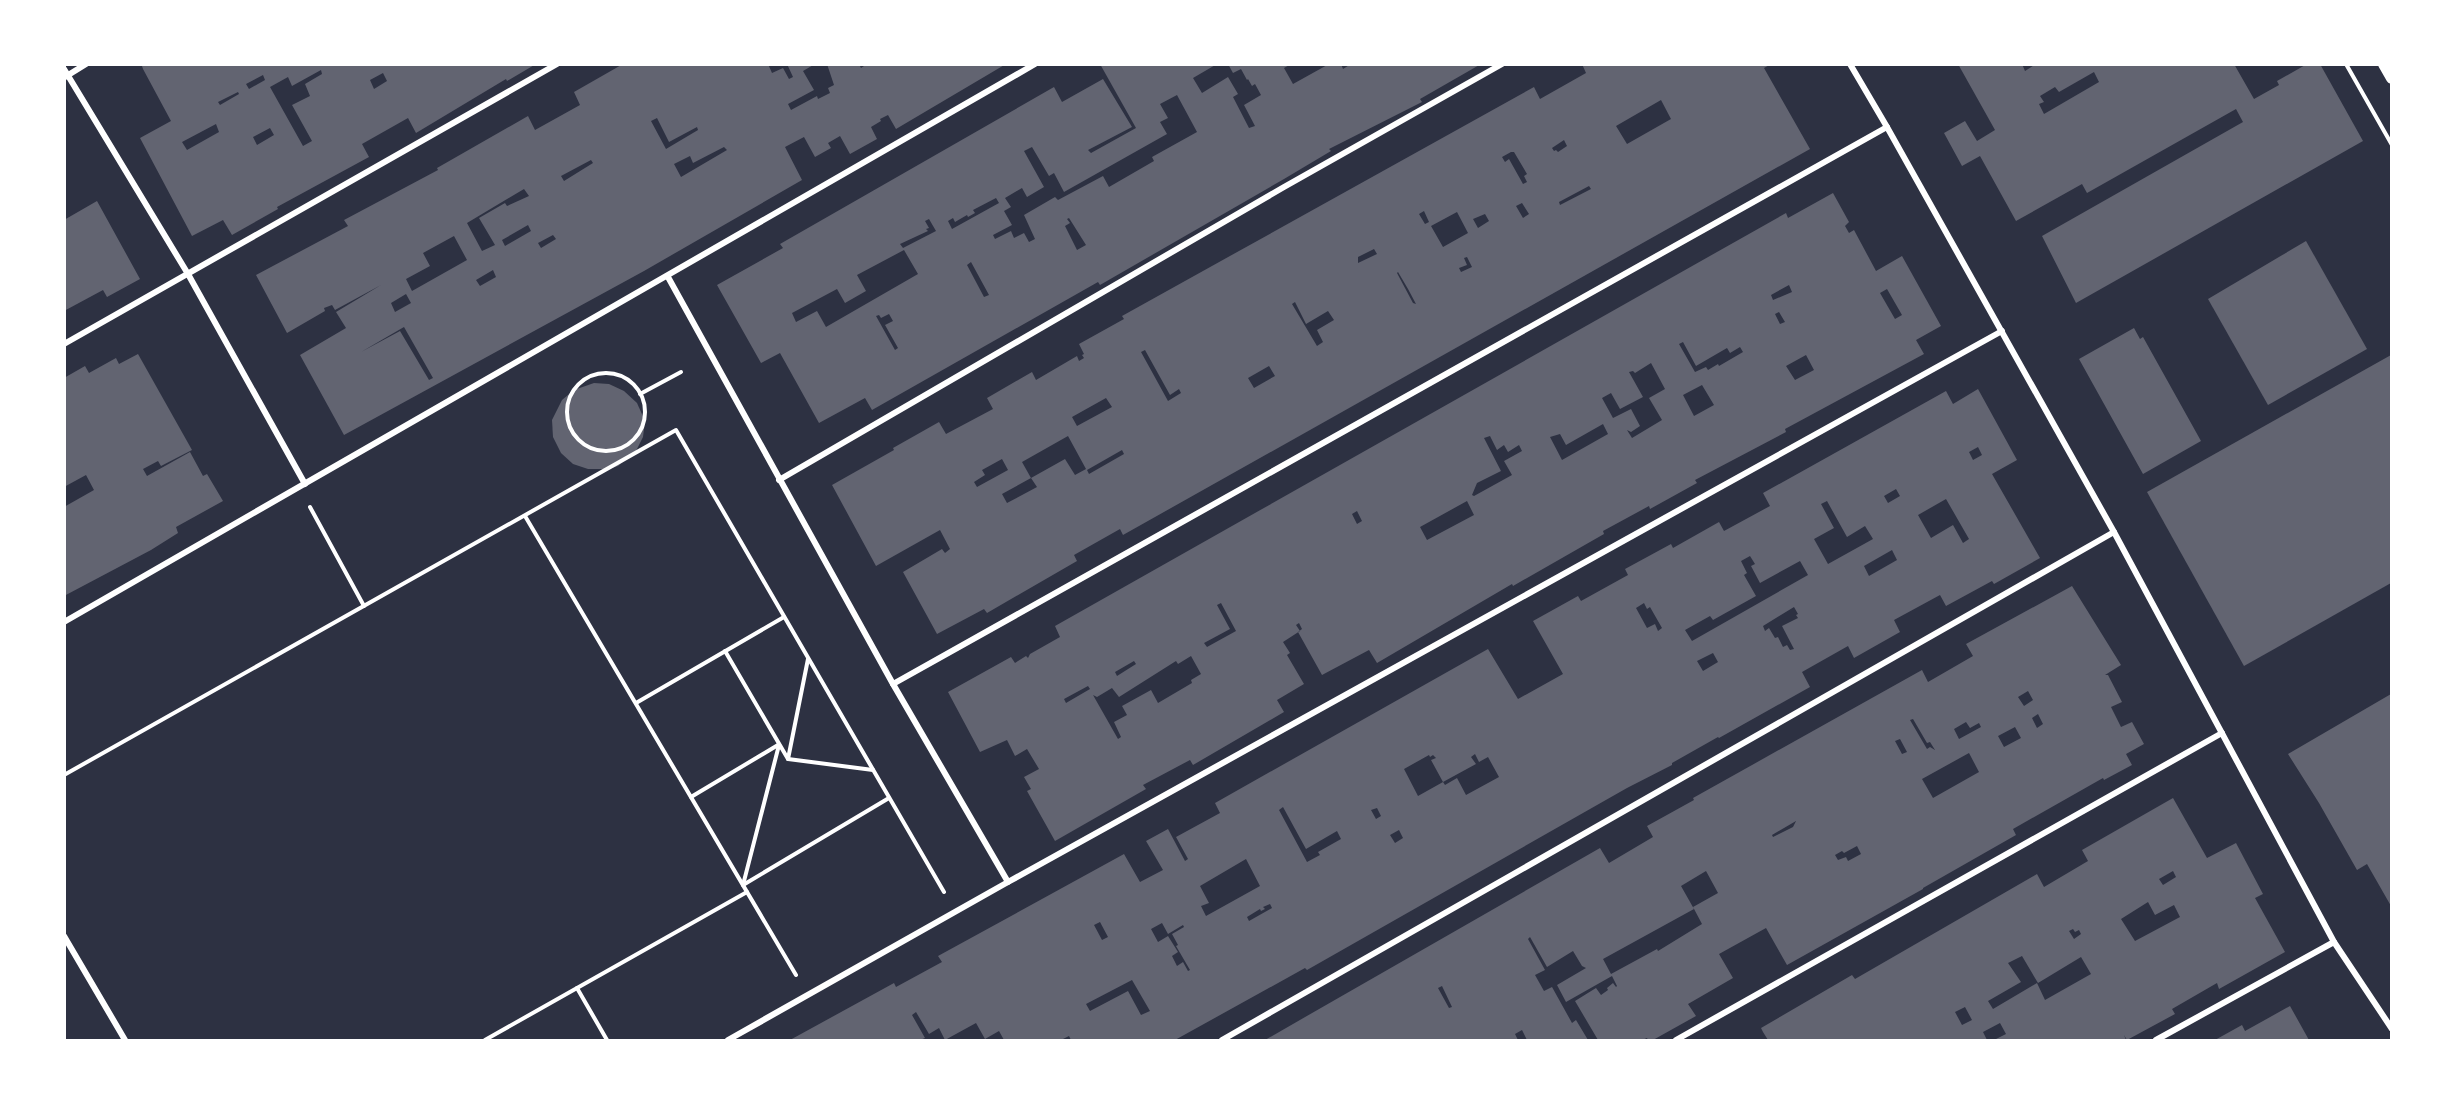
<svg xmlns="http://www.w3.org/2000/svg" width="2456" height="1105" font-family="Bitter,serif">
	<style>
		.building { fill: #626471; fill-rule: evenodd }
		.lines { fill: none; stroke-linecap: round; stroke-linejoin: round }
		.path { stroke: #fff; stroke-width: 4 }
		.minor { stroke: #fff; stroke-width: 6 }
		.secondary { stroke: #fff; stroke-width: 12 }
	</style>
	<rect width="100%" height="100%" fill="#2d3142"/>
	<g class="building">
		<path d="M146,64l255,1 135,-1 -29,17 -1,-2 -90,54 -8,-15 -46,26 7,13 -92,50 1,2 -46,26 -9,-15 -31,16 -52,-98 31,-17 -28,-52 -1,-3zM321,70l1,4 -17,10 5,12 -18,9 20,36 -9,5 -33,-59 18,-10 4,9zM383,73l4,8 -13,8 -4,-9zM263,75l2,5 -16,9 -3,-5zM238,92l1,2 -19,11 -2,-3zM216,124l3,8 -32,18 -5,-8zM270,128l4,7 -17,10 -4,-8z"/>
		<path d="M623,64h145l4,9 11,-5 6,11 4,-2 -6,-13h28l-12,7 11,19 -26,14 3,6 26,-14 1,3 12,-6 -2,-5 6,-3 -7,-21h32l2,4 6,-4h139l-110,65 -8,-14 -8,4 1,2 -10,6 6,12 -27,15 -10,-18 -12,7 3,5 -16,9 -11,-20 -19,10 17,33 -158,91 -300,164 -44,-80 46,-27 -10,-16 45,-27 -46,25 -3,-5 -8,3 1,3 -38,22 -31,-58 92,-49 -4,-6 94,-50 -1,-2 91,-52 7,14 45,-25 -6,-13zM657,118l12,24 28,-15 1,3 -32,19 -15,-28zM724,147l3,3 -46,27 -7,-13 16,-8 3,7zM591,160l2,3 -29,18 -3,-5zM524,189l5,7 -22,10 -2,-3 -26,15 16,27 -13,6 -15,-28zM528,225l3,6 -26,15 -3,-6zM553,235l3,4 -15,9 -3,-5zM454,236l13,24 -55,31 -6,-12 24,-13 -7,-13zM493,270l3,7 -16,9 -4,-6zM406,294l5,9 -16,9 -4,-9zM404,327l29,51 -4,2 -29,-49 -39,21z"/>
		<path d="M1100,64h117l-24,14 9,15 26,-16 10,17 -5,3 16,31 6,-2 -11,-21 17,-10 -6,-11 -3,2 -4,-7 -1,1 -6,-11 -8,4 -5,-9h63l-7,4 9,16 36,-20h12l2,5 8,-5h130l-61,35 2,3 -93,47 2,2 -47,28 -184,106 -2,-3 -226,128 -7,-12 -46,25 -39,-70 -19,10 -44,-78 66,-37 -3,-4 274,-157 8,15 41,-23 29,48 -44,23 3,3 45,-25zM1177,95l20,37 -45,25 2,4 -45,26 -6,-11 -45,24 -3,-3 -31,18 11,24 -6,3 -5,-9 -10,5 -3,-7 -16,8 -2,-4 19,-10 -8,-14 7,-4 -6,-9 17,-10 5,9 17,-10 -20,-36 8,-4 17,29 5,-3 10,19 103,-58 -7,-12 8,-4 -8,-14zM996,198l3,5 -47,26 -4,-8 5,-3 2,4 12,-7 1,2 7,-4 -2,-3zM1069,218l17,27 -9,5 -12,-24 5,-3 -3,-4zM929,219l7,12 -33,17 -3,-4 28,-13 -2,-2 3,-1 -4,-7zM904,250l14,24 -92,53 -9,-16 -21,11 -4,-9 45,-24 8,14 21,-12 -9,-16zM971,262l18,33 -5,2 -17,-32zM889,314l4,7 -8,4 13,23 -3,2 -19,-34 3,-1 2,3z"/>
		<path d="M1582,64h189l-7,4 46,81 -687,386 -3,-6 -46,26 3,6 -90,52 -3,-4 -47,25 -34,-62 39,-23 3,4 5,-4 -10,-19 -64,36 -44,-81 62,-35 -1,-2 46,-26 7,12 47,-25 -6,-11 45,-26 4,8 41,-24 2,5 5,-3 -2,-3 2,-1 -5,-10 45,-25 -2,-3 412,-229 6,12 46,-26zM1661,100l10,19 -44,25 -11,-18zM1564,140l3,6 -9,6 -2,-2 -2,1 -2,-3zM1511,152h3l13,22 -3,2 3,6 -4,2 -14,-25 -4,3 -3,-5zM1589,186l2,3 -31,16 -1,-3zM1522,203l7,11 -6,4 -7,-12zM1424,211l5,11 -4,2 -6,-10zM1457,212l11,21 -25,14 -12,-21zM1485,214l4,7 -11,7 -5,-9zM1374,249l3,5 -19,9v-6zM1467,257l5,10 -11,5 -2,-4 8,-3 -3,-7zM1398,272l10,17 8,15 -3,-1 -16,-30zM1295,302l11,22 22,-13 6,9 -17,10 6,12 -6,4 -25,-42zM1145,350l25,45 9,-6 2,4 -13,8 -27,-49zM1269,366l6,10 -21,12 -6,-10zM1106,398l6,9 -35,19 -5,-9zM1068,436l18,33 -11,6 -10,-16 -34,19 -9,-16zM1122,450l2,4 -35,20 -2,-4zM1002,459l6,11 -31,17 -3,-5 11,-7 -3,-5zM1031,478l6,9 -30,16 -5,-9z"/>
		<path d="M1958,64h64l3,7 11,-7h198l20,35 25,-14 -2,-4 30,-17h13l43,77 -287,162 -34,-67 201,-114 -7,-13 -149,84 -5,-9 -66,37 -36,-65 -18,10 -18,-33 21,-12 12,20 18,-11zM2094,72l5,10 -55,32 -5,-10 5,-2 -4,-6 15,-9 4,5z"/>
		<path d="M1833,193l16,29 -4,4 4,7 5,-3 22,41 26,-15 39,70 -25,14 8,14 -139,75 1,3 -91,48 2,3 -47,26 -1,-3 -46,25 1,3 -91,52 -1,-2 -135,79 -8,-13 -47,25 -24,-43 4,-3 -3,-6 -3,2 4,6 -17,11 7,11 -3,2 17,29 -27,16 7,12 -91,53 -3,-5 -47,25 3,4 -91,52 -28,-50 4,-2 -7,-12 15,-8 -12,-20 -12,7 -8,-16 -27,12 -32,-60 63,-35 4,6 11,-7 2,2 2,-4 30,-17 -5,-11 731,-413 2,5zM1789,285l3,7 -19,8 -2,-5zM1887,289l15,26 -7,4 -15,-26zM1779,312l6,10 -5,2 -5,-10zM1683,342l13,24 31,-18 3,5 10,-6 3,5 -24,14 -1,-2 -10,6 -2,-3 -11,5 -16,-28zM1806,355l8,15 -19,10 -9,-14zM1651,363l14,26 -16,9 13,22 -30,18 -5,-8 4,2 9,-6 -9,-17 -18,9 -11,-20 9,-5 9,16 23,-12 -14,-25 4,-1 2,2zM1702,385l12,20 -20,11 -11,-21zM1603,424l5,10 -46,26 -12,-23 10,-3 6,11zM1490,436l7,14 7,-5 4,7 11,-7 3,6 -18,10 8,14 -38,21 -2,-1 5,-12 24,-12 -17,-33zM1467,501l7,14 -47,25 -7,-13zM1357,511l5,10 -5,3 -5,-10zM1221,603l15,28 -29,16 -3,-4 26,-14 -13,-24zM1191,656l10,18 -10,6 1,3 -34,20 -7,-13 -29,16 5,9 -13,7 7,15 -3,2 -25,-44 4,2 15,-9 7,9 57,-36 2,3zM1134,661l2,3 -19,12 -2,-4zM1088,686l2,3 -24,14 -2,-4z"/>
		<polygon points="97,201 140,279 107,297 103,290 64,311 64,220"/>
		<polygon points="2306,241 2367,349 2268,405 2208,299"/>
		<polygon points="2134,328 2140,339 2143,337 2201,441 2143,474 2079,359"/>
		<polygon points="138,354 192,450 161,466 158,461 143,469 147,476 190,452 203,476 207,474 223,501 176,527 178,533 151,550 64,596 64,507 94,490 86,475 64,487 64,378 85,366 89,373 116,358 119,364"/>
		<polygon points="2391,355 2391,583 2244,666 2147,492"/>
		<polygon points="594,383 609,384 624,391 637,403 645,421 643,437 636,451 618,466 609,469 588,469 573,464 561,453 553,437 552,420 562,400 574,390"/>
		<path d="M1978,389l39,71 -25,14 48,84 -46,26 -2,-3 -46,25 -6,-11 -46,25 6,12 -46,26 -6,-12 -46,26 8,15 -91,51 -1,-1 -46,26v2l-45,23 -320,182 -2,-2 -130,72h-104l-2,-4 -8,4h-57l-5,-9 -14,8 -9,-16 -31,17 -6,-12 -10,6 -13,-22 -4,3 13,23 -5,2h-130l104,-57 2,4 46,-25 -4,-6 186,-102 16,28 23,-12 -17,-29 22,-12 17,32 3,-2 -12,-22 44,-24 -5,-10 273,-154 30,50 45,-25 -30,-53 45,-25 3,5 47,-26 -3,-6 46,-25 2,4 46,-26 5,9 46,-25 -7,-13 183,-102 7,13zM1978,447l4,8 -9,5 -4,-8zM1896,489l4,7 -12,7 -4,-7zM1946,499l23,40 -6,4 -10,-18 -22,13 -13,-23zM1827,501l20,36 18,-11 8,13 -45,25 -14,-25 20,-11 -13,-24zM1892,550l5,10 -28,16 -5,-10zM1750,556l5,8 -4,2 9,17 40,-22 8,14 -116,66 -7,-11 25,-14 3,4 43,-24 -12,-21 3,-2 -6,-12zM1644,603l3,6 3,-2 12,21 -4,3 -3,-7 -8,4 -11,-20zM1794,607l4,7 -2,1 2,3 -16,8 12,23 -4,1 -3,-5 -4,2 -5,-10 -3,1 -6,-10 -4,3 -2,-5zM1713,653l5,9 -15,9 -6,-10zM1475,754l4,8 9,-5 11,20 -33,18 -9,-17 -12,7 -2,-3 -25,14 -14,-27 25,-14 1,2 3,-2 3,3 -5,2 12,22 33,-18 -5,-7zM1283,807l23,42 31,-18 4,8 -23,13 2,3 -13,7 -28,-52zM1377,808l4,8 -5,3 -5,-9zM1399,830l4,8 -8,5 -5,-8zM1246,859l14,27 -54,30 -5,-10 8,-3 -9,-17zM1270,904l2,4 -23,13 -2,-4 13,-8 1,2 4,-2 -2,-2zM1100,922l8,15 -6,3 -8,-15zM1162,923l6,11 15,-9 1,2 -12,7 6,11 -2,1 14,24 -2,1 -5,-9 -6,4 -5,-10 6,-4 -10,-16 -10,6 -7,-13zM1132,980l18,31 -9,4 -13,-24 -38,20 -4,-7z"/>
		<path d="M2072,586l49,79 -16,10h3l14,27 -11,5 10,20 11,-5 12,22 -18,10 6,11 -28,15 -1,-2 -90,51 3,6 -93,53v1l-136,76 -21,-37 -47,26 14,24 -45,26 8,12 -43,24h-5l-1,-2 -5,2h-44l-23,-39 21,-13 5,7 7,-5 -1,-2 6,-5 3,4 1,-1 -5,-10 -46,26 -9,-17 29,-17 -4,-2 -9,-15 -26,16 -17,-30 -2,2 17,31 -10,5 9,16 8,-4 20,36 4,-3 12,20h-61l-5,-10 -7,4 3,6h-77l-1,-1 -3,1h-172l335,-192 9,15 44,-26 -6,-11 47,-26 -1,-2 229,-128 6,12 45,-26 -7,-12zM2028,691l5,9 -9,6 -6,-9zM2038,714l5,10 -6,4 -5,-10zM1913,719l14,24 3,-1 5,8 -5,-3 -3,2 -17,-29zM1966,722l4,6 9,-5 2,4 -22,12 -5,-10zM2015,727l6,11 -17,9 -6,-11zM1900,739l7,13 -5,2 -7,-13zM1969,753l10,19 -46,26 -11,-19zM1796,821l-3,6 -20,10 -1,-2zM1857,846l4,8 -13,7 -2,-4 -8,3 -3,-5 7,-4 2,2zM1706,871l12,22 -25,14 9,17 -44,27 -1,-2 -46,25 -8,-15 91,-50 -13,-23zM1442,986l10,21 -3,1 -11,-20z"/>
		<polygon points="2391,694 2391,906 2367,864 2357,870 2319,803 2288,754"/>
		<path d="M2173,798l34,60 29,-15 27,51 -8,4 30,54 -66,37 -2,-6 -45,26 3,5 -48,26 -3,-5 2,5h-132l12,-6 -6,-11 -17,9 4,8h-219l-5,-8 -2,-4 91,-53 3,4 182,-105 7,13 44,-26 -6,-11zM2173,871l3,6 -13,8 -4,-6zM2148,902l7,13 19,-10 6,12 -45,24 -14,-22zM2073,929l2,3 4,-2 2,4 -7,5 -5,-8zM2022,956l16,27 43,-26 10,17 -46,26 -8,-17 -44,26 -5,-8 33,-19 -13,-19zM1965,1007l7,13 -10,5 -7,-13z"/>
		<polygon points="2290,1006 2309,1040 2215,1040 2242,1025 2245,1031"/>
	</g>
	<g class="lines">
		<g class="path">
			<polyline points="2346,64 2392,145"/>
			<circle cx="606" cy="412" r="39"/>
			<polyline points="640,394 681,372"/>
			<polyline points="310,507 364,606"/>
			<polyline points="525,516 796,975"/>
			<polyline points="725,651 788,759 808,659"/>
			<polyline points="636,703 784,617"/>
			<polyline points="788,759 873,770"/>
			<polyline points="64,775 676,430 944,892"/>
			<polyline points="691,797 778,745"/>
			<polyline points="743,885 889,798"/>
			<polyline points="743,885 779,745"/>
			<polyline points="577,988 607,1040"/>
			<polyline points="485,1040 747,892"/>
		</g>
		<g class="minor">
			<polyline points="1850,64 1887,127 2114,532 2334,942 2392,1029"/>
			<polyline points="64,69 188,274 305,484"/>
			<polyline points="65,77 86,64"/>
			<polyline points="668,277 893,684 1008,882"/>
			<polyline points="64,344 557,64"/>
			<polyline points="779,480 1284,187 1502,64"/>
			<polyline points="64,622 1035,64"/>
			<polyline points="893,684 1887,127"/>
			<polyline points="64,936 125,1040"/>
			<polyline points="728,1040 1008,882 2002,331"/>
			<polyline points="1222,1040 2114,532"/>
			<polyline points="1676,1040 2222,733"/>
			<polyline points="2156,1040 2334,942"/>
		</g>
		<polyline class="secondary" points="2384,64 2392,78"/>
	</g>
	<rect width="2456" height="1105" fill="none" stroke="#ffffff" stroke-width="132"/>
</svg>
